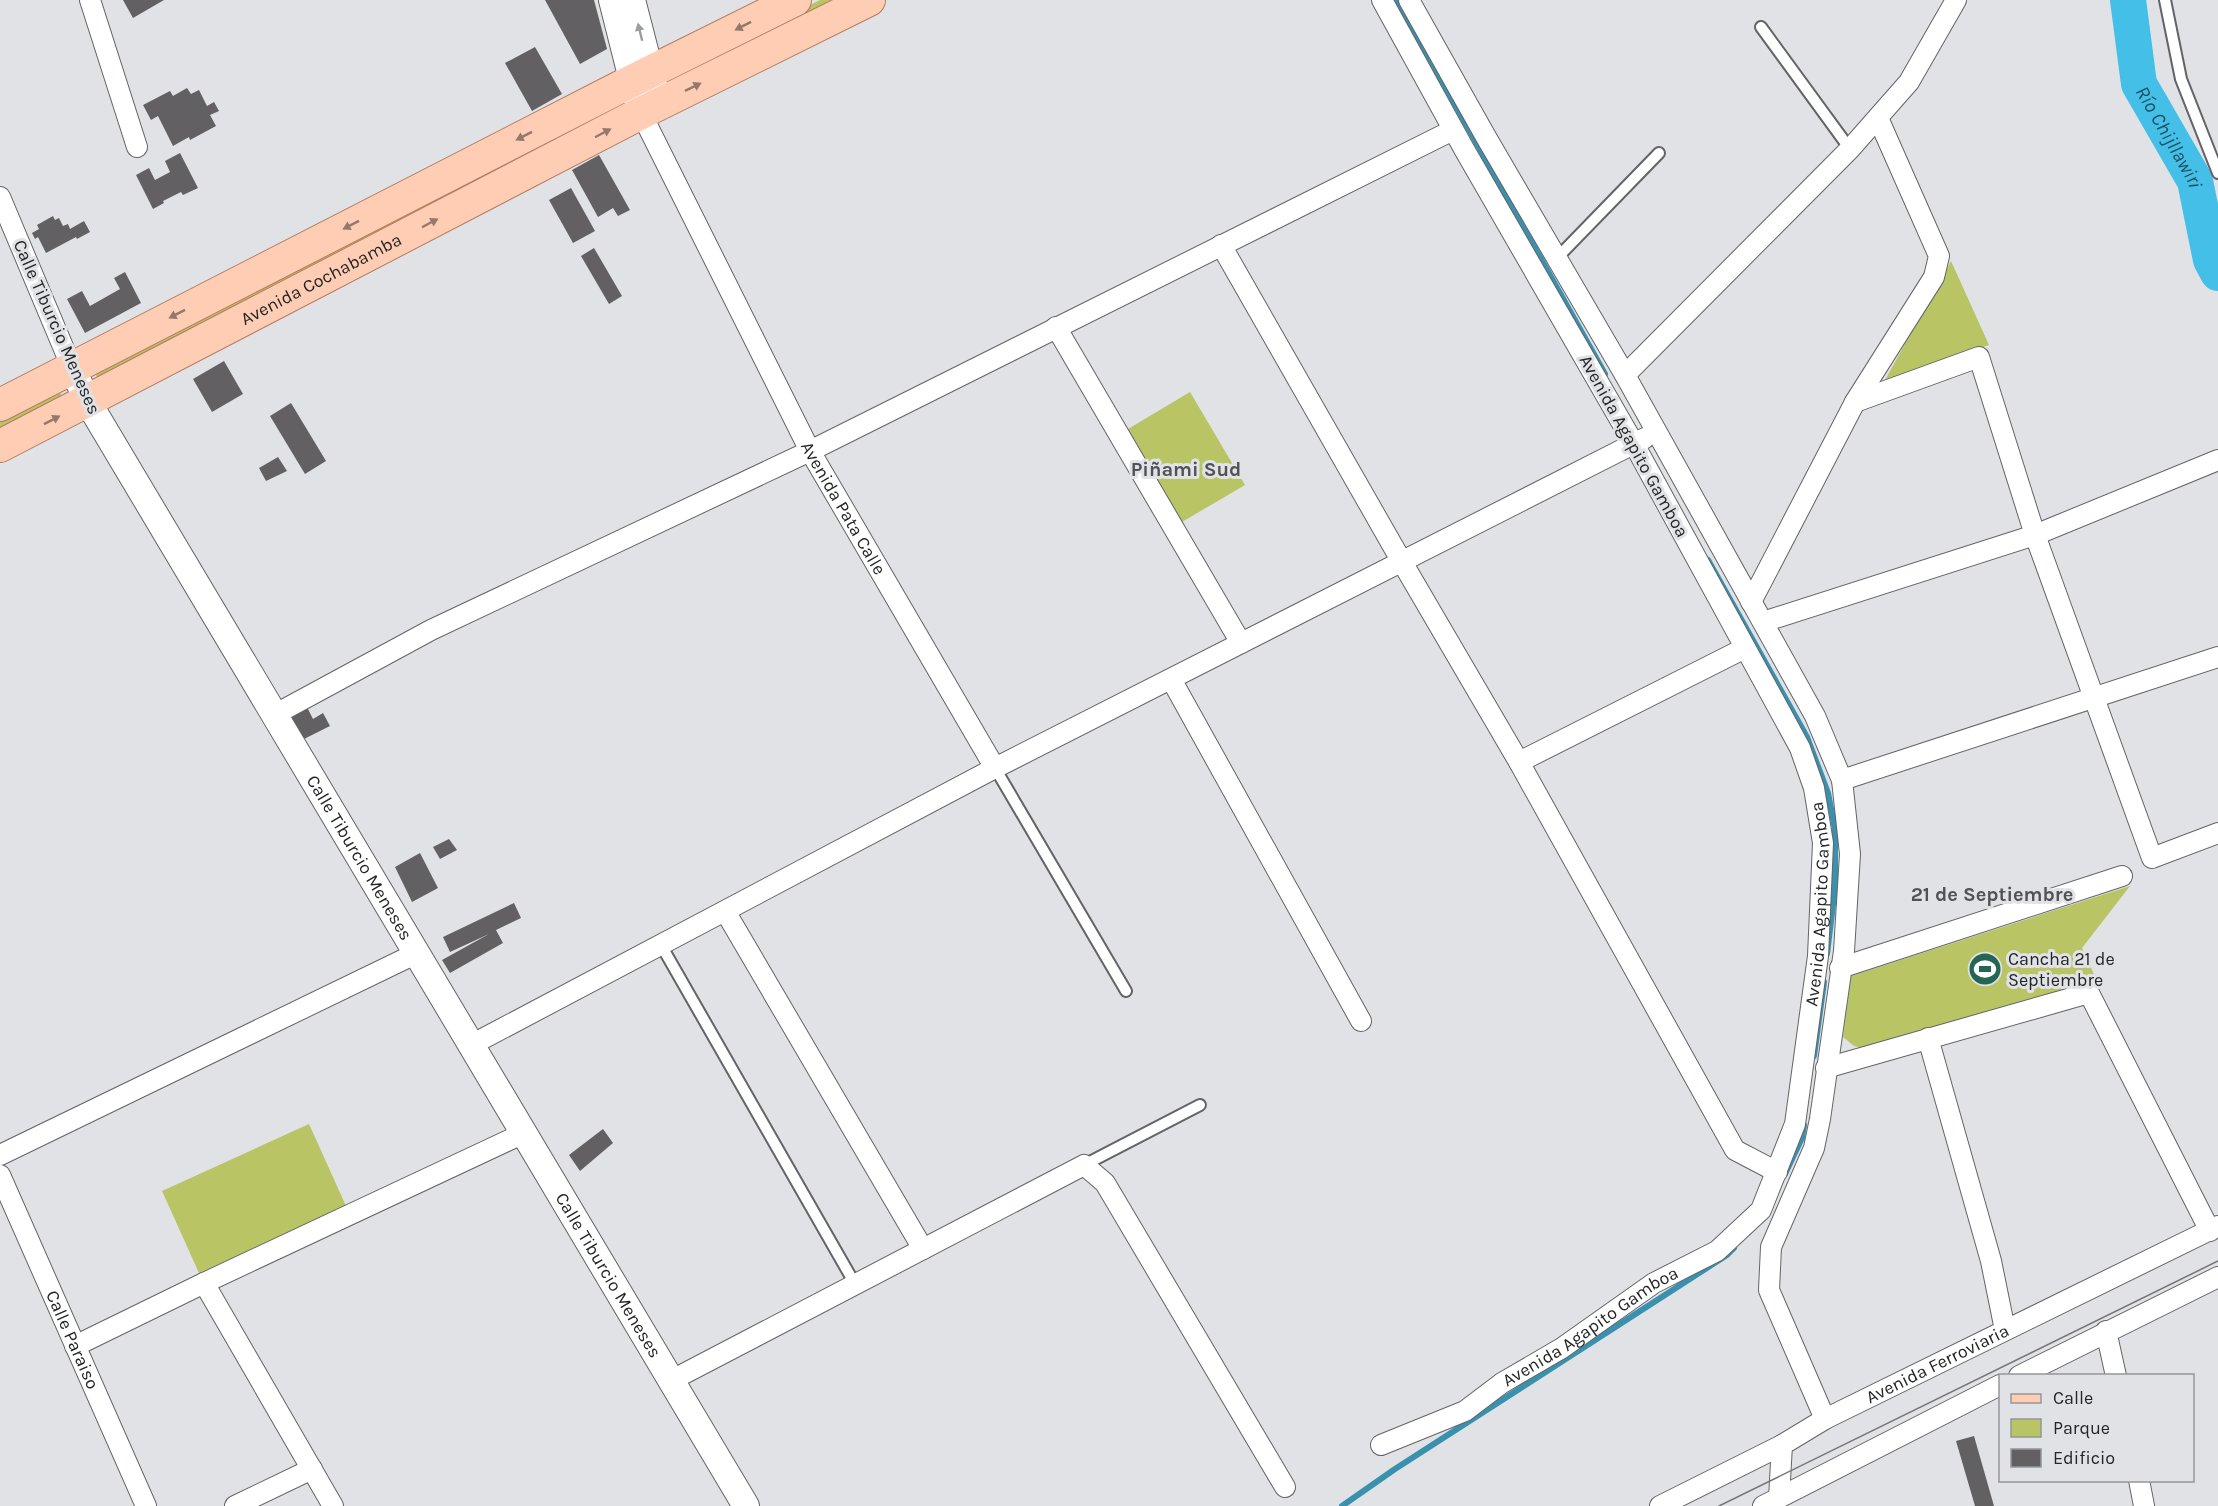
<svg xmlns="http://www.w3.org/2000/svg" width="2218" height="1506" font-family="Karla,sans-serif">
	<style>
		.green { fill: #b9c464 }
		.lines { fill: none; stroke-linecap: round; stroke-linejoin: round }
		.stream { stroke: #3a91ae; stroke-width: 6 }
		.river { stroke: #43bfe8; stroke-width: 36 }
		.building { fill: #626063 }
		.service-casing { stroke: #626467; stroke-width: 14 }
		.minor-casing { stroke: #626467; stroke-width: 22 }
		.tertiary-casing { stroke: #626467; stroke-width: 28 }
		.primary-casing { stroke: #b27c61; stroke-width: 34 }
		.service { stroke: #fff; stroke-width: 10 }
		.minor { stroke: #fff; stroke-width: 20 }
		.tertiary { stroke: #fff; stroke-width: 26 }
		.primary { stroke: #ffcdb3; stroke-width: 32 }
		.tram { stroke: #737577; stroke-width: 1.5 }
		.oneway { fill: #92796c }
		.oneway2 { fill: #9c9d9d }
		.labels { text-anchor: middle; stroke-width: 6; stroke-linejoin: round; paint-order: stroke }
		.street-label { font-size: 18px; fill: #242526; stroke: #e0e2e6 }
		.poi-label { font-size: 18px; fill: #242526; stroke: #e0e2e6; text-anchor: start }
		.water-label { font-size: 20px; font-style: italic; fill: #1d5061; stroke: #e0e2e6 }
		.neighbourhood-label { font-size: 20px; font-weight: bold; fill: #505255; stroke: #e0e2e6 }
	</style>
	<rect width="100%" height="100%" fill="#e0e2e6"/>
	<g class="green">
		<polygon points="820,0 845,0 679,83 674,73"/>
		<polygon points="610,103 615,114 99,381 94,371"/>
		<polygon points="1951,261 1989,345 1885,380"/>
		<polygon points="58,389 64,400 0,432 0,418"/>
		<polygon points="1190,392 1245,485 1182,522 1128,429"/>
		<polygon points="2130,886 2082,948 2098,983 1868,1049 1854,1046 1843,1037 1851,976"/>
		<polygon points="309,1124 346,1206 199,1273 162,1191"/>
	</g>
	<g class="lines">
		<g class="stream">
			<polyline points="1397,0 1605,374"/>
			<polyline points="1708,560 1807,737 1828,793 1835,829 1835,888 1827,954"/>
			<polyline points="1814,1056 1824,982"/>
			<polyline points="1785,1174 1802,1138 1804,1125"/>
			<polyline points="1342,1506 1395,1469 1727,1255 1734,1248"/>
		</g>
		<path class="river" id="s1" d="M2128,0l11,84 56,97 16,79 7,13"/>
	</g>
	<g class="building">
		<polygon points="123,0 164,0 133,18"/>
		<polygon points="545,0 594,0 607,49 580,64"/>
		<polygon points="535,47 562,94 532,111 505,63"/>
		<polygon points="187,88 191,94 199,90 207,106 214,102 219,111 210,115 216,126 190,140 189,137 173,146 158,116 151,120 143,105 170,91 173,96"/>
		<polygon points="180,153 198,188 183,195 181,192 163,201 164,203 153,209 136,175 149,168 155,180 170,172 165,161"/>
		<polygon points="599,155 630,210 618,216 613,208 598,217 572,170"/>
		<polygon points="571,188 595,231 573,243 549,200"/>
		<polygon points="53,216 55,220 59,218 63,226 68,224 70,229 84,221 90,232 77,239 76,237 46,253 38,237 35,239 32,233 39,229 37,225"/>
		<polygon points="594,248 622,296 609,304 581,256"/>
		<polygon points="125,272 141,303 85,333 67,299 82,291 90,306 120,289 114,278"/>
		<polygon points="224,361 243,394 212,412 193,379"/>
		<polygon points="291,403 326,461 305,474 270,416"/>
		<polygon points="278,457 287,471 266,481 259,468"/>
		<polygon points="307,707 313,719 323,713 330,726 302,740 290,715"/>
		<polygon points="449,839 457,850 440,859 433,847"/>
		<polygon points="420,853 438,888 412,902 395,867"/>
		<polygon points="514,903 521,918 496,930 503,943 450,973 442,960 489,934 450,952 443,937"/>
		<polygon points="603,1129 613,1143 580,1171 569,1155"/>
		<polygon points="1974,1436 1994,1506 1975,1506 1956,1441"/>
	</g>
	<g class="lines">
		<defs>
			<g id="service">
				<polyline points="2165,0 2181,79 2218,173"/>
				<polyline points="1761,27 1850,149"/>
				<polyline points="1557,258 1659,153"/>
				<polyline points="995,768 1126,991"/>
				<polyline points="661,945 855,1284"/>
				<polyline points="1084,1165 1200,1105"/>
			</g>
			<g id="minor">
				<polyline points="90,0 137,147"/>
				<polyline points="1409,0 1486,137 1625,375 1815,716 1842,780 1850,854 1844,951 1820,1119 1814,1148 1771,1247 1769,1290 1825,1419"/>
				<path id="s2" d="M641,113l169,338 185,317"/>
				<polyline points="0,197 72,368"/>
				<polyline points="1221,245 1402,562 1519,762 1735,1150 1777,1172"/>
				<polyline points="1056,327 1241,643"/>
				<polyline points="1625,375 1850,149 1909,82 1956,0"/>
				<polyline points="1855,402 1979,357 2035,535 2152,858 2218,833"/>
				<polyline points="1751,602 1855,402 1934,277 1939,256 1878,118"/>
				<polyline points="1763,622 2035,535 2218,460"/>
				<polyline points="1171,679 1361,1021"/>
				<polyline points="274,715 431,630 810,451 1453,130"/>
				<polyline points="1519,762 1745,648"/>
				<polyline points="1842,780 2218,657"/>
				<polyline points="725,911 923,1249"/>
				<polyline points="1840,968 2122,876"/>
				<polyline points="1928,1038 1991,1261 2005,1330"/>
				<polyline points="471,1045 995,768 1645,438"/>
				<polyline points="1826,1068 2089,993 2210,1231"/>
				<polyline points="0,1155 417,953"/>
				<path id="s3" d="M0,1175l146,331"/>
				<polyline points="204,1283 333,1506"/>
				<polyline points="2106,1331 2116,1376"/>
				<polyline points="75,1346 204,1283 524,1133"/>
				<polyline points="2019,1376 2218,1277"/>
				<polyline points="672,1380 1084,1165 1105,1183 1285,1487"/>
				<path id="s4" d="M1381,1445l84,-34 37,-28 60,-35 92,-65 63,-32 44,-41 34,-86 23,-168 5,-113 -9,-55 -14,-40 -166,-304 -170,-295 -82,-149"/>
				<polyline points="2139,1480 2144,1506"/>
				<polyline points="1779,1498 1782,1445"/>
				<polyline points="235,1506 312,1469"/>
				<path id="s5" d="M1660,1506l122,-61 43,-26 393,-193"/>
				<polyline points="1763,1506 2000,1385"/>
			</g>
			<g id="tertiary">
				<polyline points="612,0 637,99"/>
				<polyline points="632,0 655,89"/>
				<path id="s6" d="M72,368l16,34 658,1104"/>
			</g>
			<g id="primary">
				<polyline points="0,405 632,81 795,0"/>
				<path id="s7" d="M0,446l641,-333 228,-113"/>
			</g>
		</defs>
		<use href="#service" class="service-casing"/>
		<use href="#minor" class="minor-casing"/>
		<use href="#tertiary" class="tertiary-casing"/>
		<use href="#primary" class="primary-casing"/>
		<use href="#service" class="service"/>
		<use href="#minor" class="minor"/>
		<use href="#tertiary" class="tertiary"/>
		<use href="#primary" class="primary"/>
		<polyline class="tram" points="1719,1506 2218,1261"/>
	</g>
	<defs><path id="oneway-solid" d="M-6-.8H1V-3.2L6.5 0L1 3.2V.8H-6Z" transform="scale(1.5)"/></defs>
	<g class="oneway">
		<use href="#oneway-solid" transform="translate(743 26) rotate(153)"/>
		<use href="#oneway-solid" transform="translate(693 87) rotate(-26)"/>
		<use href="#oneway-solid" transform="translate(603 133) rotate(-28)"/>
		<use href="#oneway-solid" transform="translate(524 136) rotate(153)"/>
		<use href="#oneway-solid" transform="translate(430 223) rotate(-28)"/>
		<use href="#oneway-solid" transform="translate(351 225) rotate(153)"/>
		<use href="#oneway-solid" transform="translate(177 314) rotate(153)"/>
		<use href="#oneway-solid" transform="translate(52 420) rotate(-27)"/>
	</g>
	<use class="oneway2" href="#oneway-solid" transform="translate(640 32) rotate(-104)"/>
	<defs>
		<symbol id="stadium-disc" viewBox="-11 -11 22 22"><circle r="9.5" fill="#246553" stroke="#e0e2e6"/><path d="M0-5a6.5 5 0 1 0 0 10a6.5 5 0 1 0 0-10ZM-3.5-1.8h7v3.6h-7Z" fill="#fff"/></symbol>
	</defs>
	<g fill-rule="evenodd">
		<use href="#stadium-disc" x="1966" y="950" width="38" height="38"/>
	</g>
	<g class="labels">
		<g class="street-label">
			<text dy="6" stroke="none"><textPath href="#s7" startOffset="362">Avenida Cochabamba</textPath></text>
			<text transform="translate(57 327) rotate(66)" y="6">Calle Tiburcio Meneses</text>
			<text transform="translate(1634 446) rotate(61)" y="6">Avenida Agapito Gamboa</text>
			<text dy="6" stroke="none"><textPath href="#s2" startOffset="444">Avenida Pata Calle</textPath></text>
			<text dy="6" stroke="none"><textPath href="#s6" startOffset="568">Calle Tiburcio Meneses</textPath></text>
			<text dy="6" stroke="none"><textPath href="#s4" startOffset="764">Avenida Agapito Gamboa</textPath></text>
			<text dy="6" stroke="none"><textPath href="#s6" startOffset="1054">Calle Tiburcio Meneses</textPath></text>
			<text dy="6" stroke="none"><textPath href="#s4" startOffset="242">Avenida Agapito Gamboa</textPath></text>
			<text dy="6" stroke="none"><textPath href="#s3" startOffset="180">Calle Paraiso</textPath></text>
			<text dy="6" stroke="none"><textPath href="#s5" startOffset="312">Avenida Ferroviaria</textPath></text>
		</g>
		<g class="poi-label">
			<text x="2008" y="965">Cancha 21 de<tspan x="2008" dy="21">Septiembre</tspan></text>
		</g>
		<g class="water-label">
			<text dy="7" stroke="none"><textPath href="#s1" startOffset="146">Río Chijllawiri</textPath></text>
		</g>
		<g class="neighbourhood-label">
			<text x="1186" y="476">Piñami Sud</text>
			<text x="1992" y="901">21 de Septiembre</text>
		</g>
	</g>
	<rect x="1999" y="1374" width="195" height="108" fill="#e0e2e6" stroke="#959699" stroke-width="1.5"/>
	<rect x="2011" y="1394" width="30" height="9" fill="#ffcdb3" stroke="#959699" stroke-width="1.5"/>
	<text x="2053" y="1404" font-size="18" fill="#242526">Calle</text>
	<rect x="2011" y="1419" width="30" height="18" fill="#b9c464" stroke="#959699" stroke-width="1.5"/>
	<text x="2053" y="1434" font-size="18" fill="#242526">Parque</text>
	<rect x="2011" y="1449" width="30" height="18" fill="#626063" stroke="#959699" stroke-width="1.5"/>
	<text x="2053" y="1464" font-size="18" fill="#242526">Edificio</text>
</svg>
